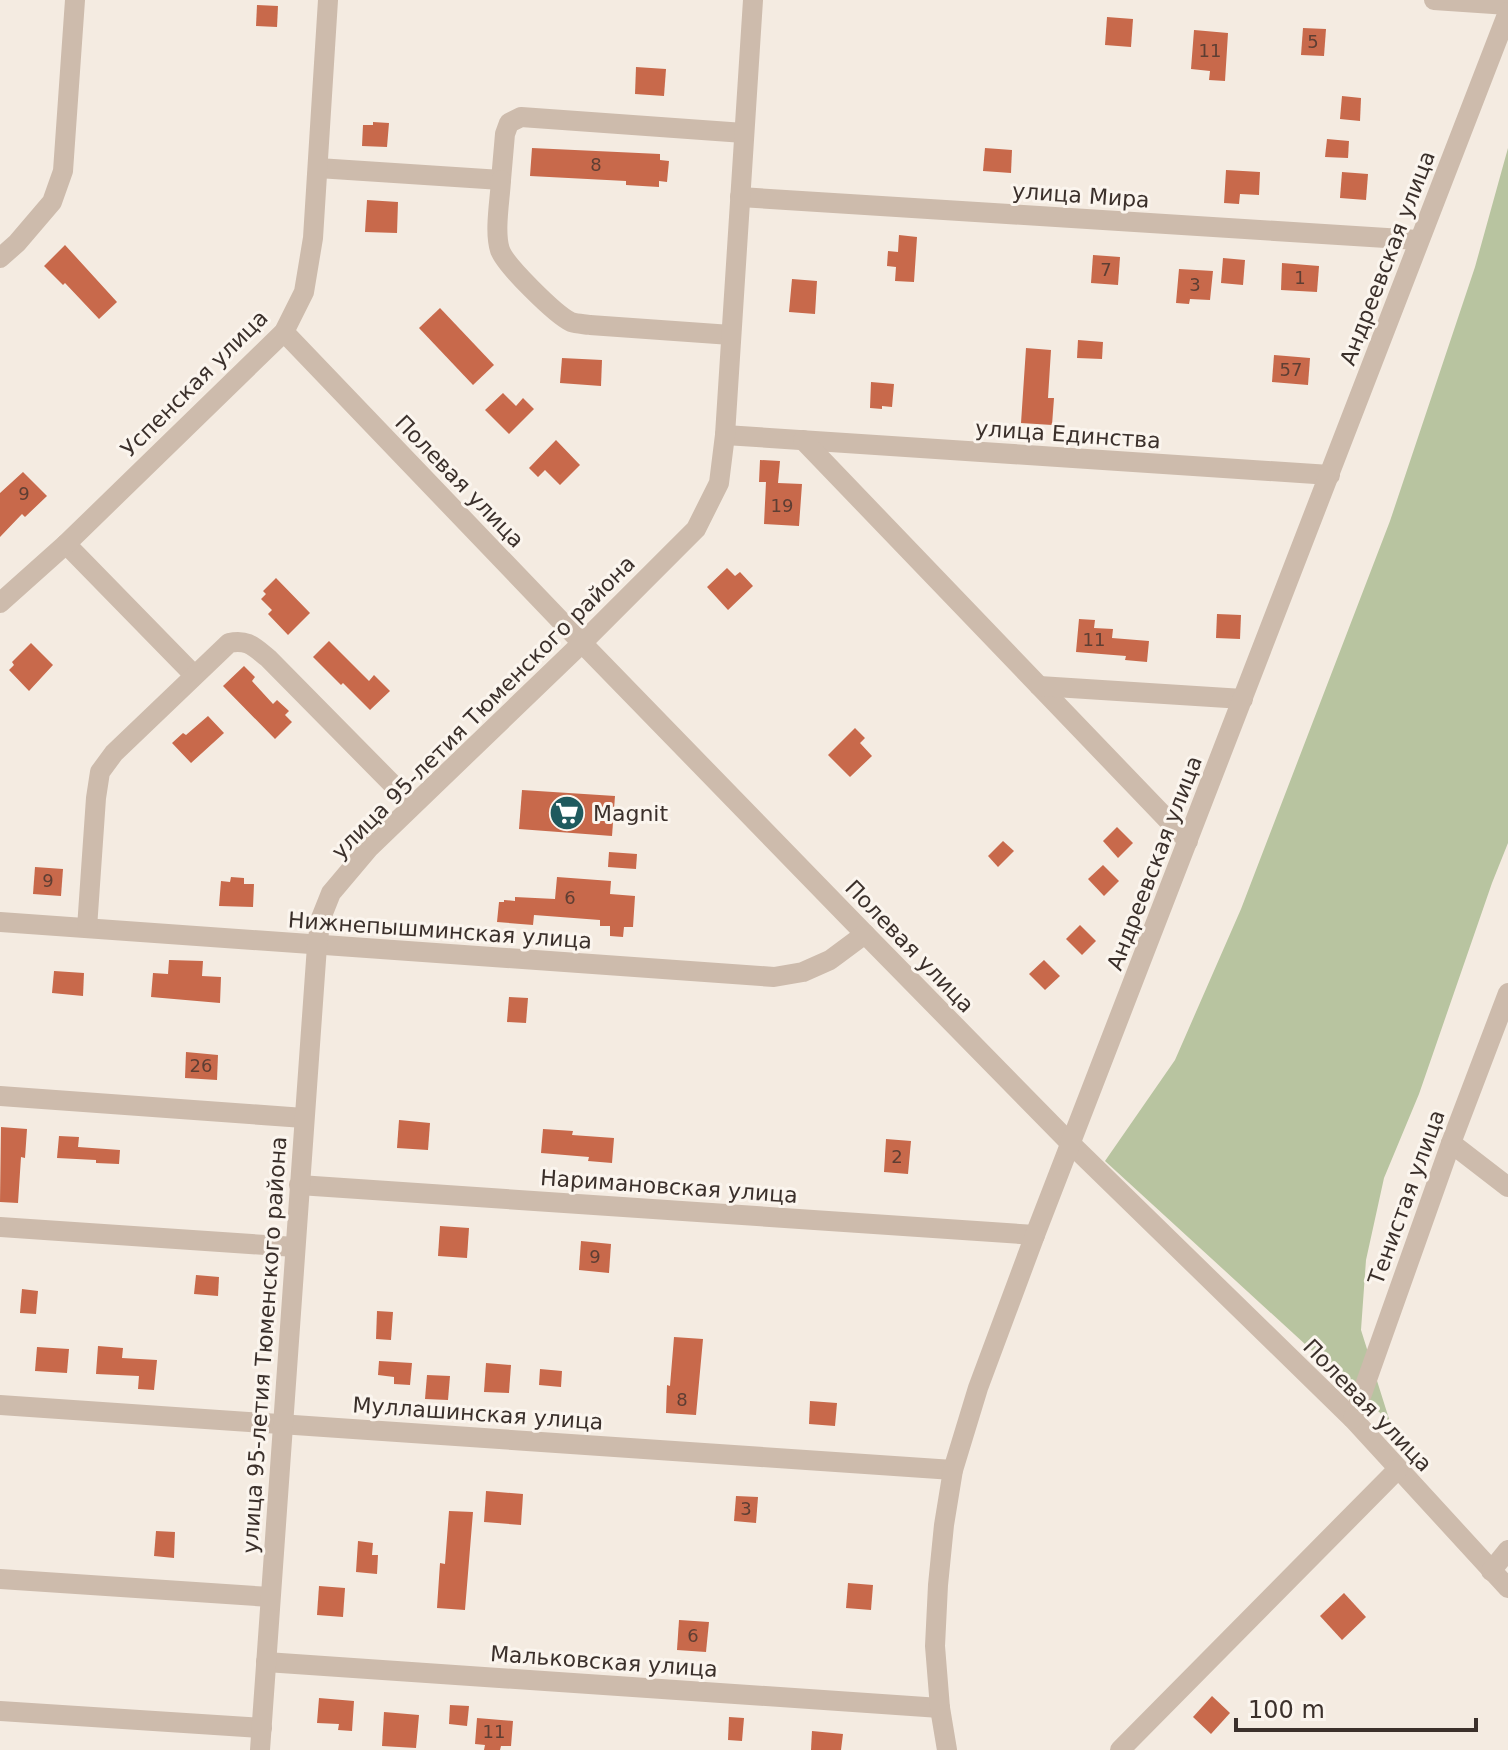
<svg xmlns="http://www.w3.org/2000/svg" width="1508" height="1750" font-family="'DejaVu Sans',sans-serif">
	<style>
		.green { fill: #b8c4a0 }
		.building { fill: #c8694b }
		.lines { fill: none; stroke-linecap: round; stroke-linejoin: round }
		.minor { stroke: #cdbbac; stroke-width: 20 }
		.labels { text-anchor: middle; stroke-width: 6; stroke-linejoin: round; paint-order: stroke }
		.number-label { font-size: 18px; fill: #5e3e33 }
		.street-label { font-size: 22px; fill: #3b302b; stroke: #fbf5ee }
		.poi-label { font-size: 22px; fill: #3b302b; stroke: #fbf5ee; text-anchor: start }
	</style>
	<rect width="100%" height="100%" fill="#f4ebe1"/>
	<polygon class="green" points="1508,148 1508,843 1492,883 1419,1094 1384,1178 1366,1260 1361,1330 1390,1422 1105,1161 1175,1060 1241,909 1390,521 1475,267"/>
	<g class="building">
		<polygon points="257,5 278,6 277,27 256,26"/>
		<polygon points="1107,17 1133,19 1131,47 1105,45"/>
		<polygon points="1303,28 1326,29 1324,56 1301,55"/>
		<polygon points="1194,30 1228,33 1225,81 1209,80 1210,71 1191,69"/>
		<polygon points="636,67 666,69 664,96 635,94"/>
		<polygon points="1342,96 1361,98 1360,121 1340,119"/>
		<polygon points="373,122 389,123 387,147 362,146 363,125 373,125"/>
		<polygon points="1327,139 1349,141 1348,158 1325,157"/>
		<polygon points="532,148 660,154 660,160 669,161 667,182 659,181 659,187 626,185 626,181 530,176"/>
		<polygon points="985,148 1012,150 1011,173 983,171"/>
		<polygon points="1226,170 1260,172 1259,195 1240,194 1239,204 1224,203"/>
		<polygon points="1342,172 1368,174 1366,200 1340,198"/>
		<polygon points="367,200 398,202 397,233 365,232"/>
		<polygon points="899,235 917,237 914,282 895,281 896,267 887,266 888,251 898,252"/>
		<polygon points="65,245 117,302 99,319 65,283 63,285 44,266"/>
		<polygon points="1093,255 1120,257 1118,285 1091,283"/>
		<polygon points="1223,258 1245,260 1243,285 1221,283"/>
		<polygon points="1282,263 1319,266 1317,292 1281,290"/>
		<polygon points="1179,269 1213,271 1210,300 1190,299 1189,304 1176,303"/>
		<polygon points="792,279 817,281 815,314 789,312"/>
		<polygon points="440,308 494,365 473,385 419,328"/>
		<polygon points="1078,340 1103,342 1102,359 1077,358"/>
		<polygon points="1026,348 1051,350 1048,398 1054,398 1052,425 1021,423"/>
		<polygon points="1274,355 1310,358 1308,385 1272,382"/>
		<polygon points="562,358 602,360 601,386 560,383"/>
		<polygon points="871,382 894,384 892,407 882,406 882,409 870,408"/>
		<polygon points="503,393 516,406 523,398 534,409 509,434 485,410"/>
		<polygon points="556,440 580,465 560,485 545,470 538,477 529,468"/>
		<polygon points="760,460 780,461 778,483 802,484 799,526 764,524 766,482 759,482"/>
		<polygon points="23,472 47,496 25,517 22,514 0,537 0,493"/>
		<polygon points="727,568 735,576 740,572 753,586 728,610 707,587"/>
		<polygon points="276,578 310,613 288,635 268,614 272,610 261,599 266,594 263,591"/>
		<polygon points="1217,614 1241,615 1240,639 1216,638"/>
		<polygon points="1079,619 1095,620 1094,628 1113,629 1112,638 1149,641 1147,662 1125,660 1126,656 1076,652"/>
		<polygon points="329,641 369,681 374,675 390,691 370,710 343,683 341,685 313,657"/>
		<polygon points="31,643 53,665 29,691 9,670 14,665 12,662"/>
		<polygon points="244,666 255,677 252,681 273,704 277,700 289,711 285,715 292,722 275,739 223,686"/>
		<polygon points="208,716 224,733 191,763 172,743 183,733 186,735"/>
		<polygon points="855,728 865,738 860,743 872,756 850,777 828,755"/>
		<polygon points="522,790 615,796 612,836 519,829"/>
		<polygon points="1117,827 1133,843 1118,858 1103,841"/>
		<polygon points="1003,841 1014,851 998,867 988,856"/>
		<polygon points="609,852 637,854 636,869 608,867"/>
		<polygon points="1103,865 1119,881 1104,896 1088,879"/>
		<polygon points="35,867 63,869 61,896 33,894"/>
		<polygon points="231,877 244,878 244,884 254,884 253,907 219,906 221,881 230,882"/>
		<polygon points="557,877 611,881 610,894 635,896 633,927 624,927 623,937 610,936 610,926 600,926 600,920 534,915 533,925 497,922 499,902 504,902 504,900 515,901 515,897 555,899"/>
		<polygon points="1080,925 1096,941 1082,955 1066,939"/>
		<polygon points="169,960 203,961 202,976 221,977 220,1003 151,997 153,973 168,974"/>
		<polygon points="1044,960 1060,976 1045,990 1029,974"/>
		<polygon points="54,971 84,973 83,996 52,993"/>
		<polygon points="509,997 528,998 526,1023 507,1022"/>
		<polygon points="186,1052 218,1055 217,1080 185,1078"/>
		<polygon points="399,1120 430,1123 428,1150 397,1148"/>
		<polygon points="1,1127 27,1129 25,1158 21,1157 18,1203 0,1202"/>
		<polygon points="543,1129 573,1131 572,1135 614,1138 612,1163 588,1161 589,1157 541,1153"/>
		<polygon points="59,1136 79,1137 78,1147 120,1150 119,1164 96,1163 96,1160 57,1158"/>
		<polygon points="886,1139 911,1141 908,1174 884,1172"/>
		<polygon points="440,1226 469,1228 467,1258 438,1256"/>
		<polygon points="581,1241 611,1244 609,1273 579,1270"/>
		<polygon points="196,1275 219,1277 218,1296 194,1294"/>
		<polygon points="22,1289 38,1291 36,1314 20,1313"/>
		<polygon points="377,1311 393,1312 391,1340 376,1339"/>
		<polygon points="674,1337 703,1339 696,1415 666,1413 667,1385 670,1386"/>
		<polygon points="98,1346 123,1348 122,1358 157,1360 154,1390 138,1389 139,1376 96,1374"/>
		<polygon points="37,1347 69,1349 67,1373 35,1371"/>
		<polygon points="379,1361 412,1363 410,1385 394,1384 394,1377 378,1375"/>
		<polygon points="486,1363 511,1365 509,1393 484,1392"/>
		<polygon points="540,1369 562,1371 561,1387 539,1385"/>
		<polygon points="427,1375 450,1376 448,1400 425,1399"/>
		<polygon points="810,1401 837,1403 835,1426 809,1424"/>
		<polygon points="486,1491 523,1494 521,1525 484,1522"/>
		<polygon points="736,1496 758,1497 756,1523 734,1521"/>
		<polygon points="449,1511 473,1512 465,1610 437,1608 440,1563 445,1564"/>
		<polygon points="156,1531 175,1532 174,1558 154,1556"/>
		<polygon points="358,1541 373,1543 372,1555 378,1555 377,1574 356,1572"/>
		<polygon points="848,1583 873,1585 871,1610 846,1608"/>
		<polygon points="319,1586 345,1588 343,1617 317,1615"/>
		<polygon points="1344,1593 1366,1617 1342,1640 1320,1616"/>
		<polygon points="679,1620 709,1622 706,1652 677,1650"/>
		<polygon points="1212,1696 1230,1713 1211,1734 1193,1717"/>
		<polygon points="319,1698 354,1701 352,1731 338,1730 339,1724 317,1723"/>
		<polygon points="450,1705 469,1706 467,1726 449,1724"/>
		<polygon points="384,1712 419,1715 416,1748 382,1746"/>
		<polygon points="729,1717 744,1718 742,1741 728,1740"/>
		<polygon points="477,1718 513,1721 511,1746 501,1746 500,1750 484,1750 485,1745 475,1744"/>
		<polygon points="812,1731 843,1734 841,1750 811,1750"/>
	</g>
	<g class="lines">
		<g class="minor">
			<polyline points="1434,0 1508,5"/>
			<polyline points="318,168 501,180 505,134 509,123 521,117 744,133"/>
			<path d="M501,180c-1,20 -7,52 -1,70 5,15 56,65 71,72 6,2 13,2 19,3l141,10"/>
			<polyline points="740,197 1418,240"/>
			<polyline points="0,258 17,243 52,202 63,171 75,0"/>
			<polyline points="284,332 582,643 865,934 1071,1144 1353,1419 1508,1588"/>
			<polyline points="725,435 1330,475"/>
			<polyline points="803,440 1188,841"/>
			<polyline points="66,544 194,675"/>
			<polyline points="0,603 66,544 284,332 304,292 313,238 328,0"/>
			<polyline points="1039,686 1243,699"/>
			<polyline points="0,922 774,977 803,972 830,960 865,934"/>
			<path d="M87,928l9,-130 4,-26 14,-19 115,-110c19,-4 25,4 39,15l145,147"/>
			<polyline points="0,1096 304,1118"/>
			<polyline points="1451,1143 1508,1187"/>
			<polyline points="299,1185 1035,1235"/>
			<polyline points="0,1227 295,1247"/>
			<polyline points="0,1405 953,1470"/>
			<polyline points="1353,1419 1451,1143 1508,993"/>
			<polyline points="1491,1571 1508,1550"/>
			<polyline points="0,1579 270,1597"/>
			<polyline points="266,1662 940,1708"/>
			<polyline points="0,1711 262,1728"/>
			<polyline points="260,1750 317,946 321,918 331,893 369,848 582,643 696,529 719,483 725,435 753,0"/>
			<polyline points="947,1750 940,1708 935,1646 938,1585 944,1525 953,1470 978,1388 1035,1235 1508,12"/>
			<polyline points="1120,1750 1398,1469"/>
		</g>
	</g>
	<defs>
		<symbol id="supermarket-disc" viewBox="-11 -11 22 22"><circle r="9.5" fill="#1f5a5e" stroke="#fbf5ee"/><path d="M-6-5.5h2.5l.6 2H6L4.5 2H-2.5L-4.4-4H-6ZM-1.5 3.2a1.3 1.3 0 1 0 .1 0ZM3 3.2a1.3 1.3 0 1 0 .1 0Z" fill="#fff"/></symbol>
	</defs>
	<g fill-rule="evenodd">
		<use href="#supermarket-disc" x="547" y="793" width="40" height="40"/>
	</g>
	<g class="labels">
		<g class="number-label">
			<text x="1313" y="48">5</text>
			<text x="1210" y="57">11</text>
			<text x="596" y="171">8</text>
			<text x="1106" y="276">7</text>
			<text x="1300" y="284">1</text>
			<text x="1195" y="291">3</text>
			<text x="1291" y="376">57</text>
			<text x="24" y="500">9</text>
			<text x="782" y="512">19</text>
			<text x="1094" y="646">11</text>
			<text x="48" y="887">9</text>
			<text x="570" y="904">6</text>
			<text x="201" y="1072">26</text>
			<text x="897" y="1163">2</text>
			<text x="595" y="1263">9</text>
			<text x="682" y="1406">8</text>
			<text x="746" y="1515">3</text>
			<text x="693" y="1642">6</text>
			<text x="494" y="1738">11</text>
		</g>
		<g class="street-label">
			<text transform="translate(1081 195) rotate(4)" y="8">улица Мира</text>
			<text transform="translate(1387 258) rotate(-69)" y="8">Андреевская улица</text>
			<text transform="translate(194 383) rotate(-45)" y="8">Успенская улица</text>
			<text transform="translate(1068 434) rotate(4)" y="8">улица Единства</text>
			<text transform="translate(460 481) rotate(46)" y="8">Полевая улица</text>
			<text transform="translate(483 707) rotate(-45)" y="8">улица 95-летия Тюменского района</text>
			<text transform="translate(1154 863) rotate(-69)" y="8">Андреевская улица</text>
			<text transform="translate(440 930) rotate(4)" y="8">Нижнепышминская улица</text>
			<text transform="translate(910 946) rotate(46)" y="8">Полевая улица</text>
			<text transform="translate(669 1186) rotate(4)" y="8">Наримановская улица</text>
			<text transform="translate(1406 1197) rotate(-70)" y="8">Тенистая улица</text>
			<text transform="translate(264 1345) rotate(-86)" y="8">улица 95-летия Тюменского района</text>
			<text transform="translate(1368 1405) rotate(46)" y="8">Полевая улица</text>
			<text transform="translate(478 1413) rotate(4)" y="8">Муллашинская улица</text>
			<text transform="translate(604 1661) rotate(4)" y="8">Мальковская улица</text>
		</g>
		<g class="poi-label">
			<text x="593" y="821">Magnit</text>
		</g>
	</g>
	<path d="M1236 1718v12h240v-12" fill="none" stroke="#3b302b" stroke-width="4"/>
	<text x="1248" y="1718" font-size="24" fill="#3b302b" stroke="#fbf5ee" stroke-width="6" paint-order="stroke">100 m</text>
</svg>
